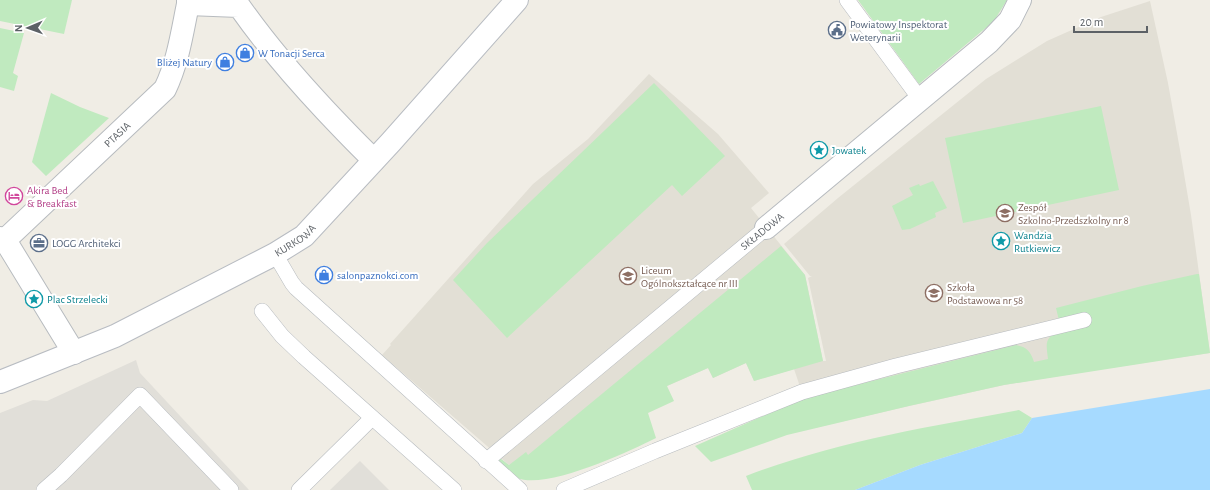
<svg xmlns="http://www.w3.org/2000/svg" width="1210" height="490" font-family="'Alegreya Sans',sans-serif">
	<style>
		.industrial { fill: #e1dfd9 }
		.education { fill: #e2dfd5 }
		.green { fill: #c0eabf }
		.water { fill: #a6daff }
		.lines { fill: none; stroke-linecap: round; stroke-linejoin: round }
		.service-casing { stroke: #b7bbbf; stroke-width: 16 }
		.minor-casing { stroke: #b7bbbf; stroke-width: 24 }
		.secondary-casing { stroke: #b8bcc2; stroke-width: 24 }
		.service { stroke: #fff; stroke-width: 15 }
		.minor { stroke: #fff; stroke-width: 22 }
		.secondary { stroke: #fff; stroke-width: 22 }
		.labels { text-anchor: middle; stroke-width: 4; stroke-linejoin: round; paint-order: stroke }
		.service-label { font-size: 11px; fill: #4e5e75; stroke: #fff; text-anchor: start }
		.shop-label { font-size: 11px; fill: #366cbe; stroke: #fff; text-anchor: start }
		.street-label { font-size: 11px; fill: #5c6166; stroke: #fff }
		.culture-label { font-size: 11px; fill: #0d838f; stroke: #fff; text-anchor: start }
		.hotel-label { font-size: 11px; fill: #b23c85; stroke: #fff; text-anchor: start }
		.education-label { font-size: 11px; fill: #785e54; stroke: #fff; text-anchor: start }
	</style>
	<rect width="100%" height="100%" fill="#f0ede5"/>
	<g class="industrial">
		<polygon points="136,360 140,373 249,490 0,490 0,413 33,400 47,401"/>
		<polygon points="360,461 389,490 330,490"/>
	</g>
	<polygon class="education" points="1150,1 1168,83 1180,150 1191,215 1210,353 1109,368 1004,385 909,406 814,428 794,369 754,381 746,363 713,378 708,368 667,386 509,465 382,355 391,345 390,344 533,184 588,139 649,74 718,134 769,193 751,208 805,275 823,361 826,361 808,278 812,276 810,276 784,244 838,198 986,79 1047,41 1101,17"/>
	<g class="green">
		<polygon points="0,0 72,0 64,34 0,21"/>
		<polygon points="858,0 1007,0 994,21 919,84"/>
		<polygon points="0,28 24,33 13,73 18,76 14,91 0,87"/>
		<polygon points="654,83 725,156 682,196 672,185 507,338 453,280 487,243"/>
		<polygon points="51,93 80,107 109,118 46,176 32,162"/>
		<polygon points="1101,106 1119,190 963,223 945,138"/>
		<polygon points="933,181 947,208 935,213 936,217 910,229 902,230 892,206 913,195 909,188 919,184 920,186"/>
		<path d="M781,246l24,29 18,86 -69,20 -8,-18 -33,15 -5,-10 -41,18 7,15 -26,12 8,25c-28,14 -109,52 -139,40 -7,-4 -13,-12 -18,-17l1,-3 9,7 17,-13 2,3z"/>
		<path d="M1197,274h2l11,79 -206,32 -95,21 -122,29 -76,27 -16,-16 109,-48 212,-53c11,2 15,7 18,17l14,-3c-2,-17 -4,-20 13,-30l-5,-21 86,-22z"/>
		<path d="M1019,410l13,8 -10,15 -102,32 -65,25h-103l-6,-14c88,-34 181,-49 273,-66z"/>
	</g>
	<polygon class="water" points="1210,389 1210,490 855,490 920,465 1022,433 1032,418"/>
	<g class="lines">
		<defs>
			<g id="service">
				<polyline points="847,0 920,99"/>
				<polyline points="275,254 292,283 296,288 520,490"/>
				<polyline points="262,311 282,336 304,357 454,490"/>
				<polyline points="486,461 766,228"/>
				<polyline points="44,490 61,475 140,395 231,490"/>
				<polyline points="299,490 372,418"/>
				<polyline points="564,490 655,451 802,392 896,366 1084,320"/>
			</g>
			<g id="minor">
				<path d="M188,4l51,2c26,37 55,71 86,104 16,17 32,34 49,50"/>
				<polyline points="766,228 989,42 1010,20 1020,0"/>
				<polyline points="0,238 5,240 74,353"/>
				<path id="s1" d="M5,240l160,-151c13,-27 17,-56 23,-85v-4"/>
			</g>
			<g id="secondary">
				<path id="s2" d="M0,382l115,-46 160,-82 29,-18 87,-94 126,-142"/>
			</g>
		</defs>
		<use href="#service" class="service-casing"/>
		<use href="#minor" class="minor-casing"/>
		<use href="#secondary" class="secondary-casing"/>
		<use href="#service" class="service"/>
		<use href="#minor" class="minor"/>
		<use href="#secondary" class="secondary"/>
	</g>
	<defs>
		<symbol id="civic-ring" viewBox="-11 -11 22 22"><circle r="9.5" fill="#fff" stroke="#5c6f8a" stroke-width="1.5"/><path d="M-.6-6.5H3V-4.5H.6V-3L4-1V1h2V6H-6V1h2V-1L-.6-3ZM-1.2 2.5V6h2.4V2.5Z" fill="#5c6f8a"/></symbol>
		<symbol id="shop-ring" viewBox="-11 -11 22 22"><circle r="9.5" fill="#fff" stroke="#3f7fe0" stroke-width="1.5"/><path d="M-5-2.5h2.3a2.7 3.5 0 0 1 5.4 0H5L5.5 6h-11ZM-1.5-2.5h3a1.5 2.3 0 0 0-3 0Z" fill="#3f7fe0"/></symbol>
		<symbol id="sight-ring" viewBox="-11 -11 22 22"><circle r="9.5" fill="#fff" stroke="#0f9aa8" stroke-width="1.5"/><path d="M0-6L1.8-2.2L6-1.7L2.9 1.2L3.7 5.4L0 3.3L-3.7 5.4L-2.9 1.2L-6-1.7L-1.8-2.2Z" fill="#0f9aa8"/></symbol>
		<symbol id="hotel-ring" viewBox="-11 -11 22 22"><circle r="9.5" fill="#fff" stroke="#d1479c" stroke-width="1.5"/><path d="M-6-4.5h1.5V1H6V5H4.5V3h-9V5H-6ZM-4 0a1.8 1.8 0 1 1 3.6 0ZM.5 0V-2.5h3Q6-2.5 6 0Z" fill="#d1479c"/></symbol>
		<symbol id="school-ring" viewBox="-11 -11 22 22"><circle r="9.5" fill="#fff" stroke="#8d6e63" stroke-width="1.5"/><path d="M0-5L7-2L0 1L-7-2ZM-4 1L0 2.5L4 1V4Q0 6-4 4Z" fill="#8d6e63"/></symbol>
		<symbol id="office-ring" viewBox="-11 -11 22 22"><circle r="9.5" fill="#fff" stroke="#5c6f8a" stroke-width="1.5"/><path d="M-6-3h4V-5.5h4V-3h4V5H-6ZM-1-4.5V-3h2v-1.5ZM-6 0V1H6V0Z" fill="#5c6f8a"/></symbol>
	</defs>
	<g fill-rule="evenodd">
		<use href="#civic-ring" x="827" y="20" width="20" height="20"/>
		<use href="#shop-ring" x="235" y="43" width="20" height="20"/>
		<use href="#shop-ring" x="215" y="52" width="20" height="20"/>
		<use href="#sight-ring" x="809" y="140" width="20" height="20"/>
		<use href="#hotel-ring" x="4" y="186" width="20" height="20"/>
		<use href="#school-ring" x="995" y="203" width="20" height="20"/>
		<use href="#sight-ring" x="991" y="231" width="20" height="20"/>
		<use href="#office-ring" x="29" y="233" width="20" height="20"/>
		<use href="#shop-ring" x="314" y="265" width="20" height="20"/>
		<use href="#school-ring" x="618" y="266" width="20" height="20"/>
		<use href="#school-ring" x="924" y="283" width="20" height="20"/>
		<use href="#sight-ring" x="24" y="289" width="20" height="20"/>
	</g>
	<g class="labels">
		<g class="service-label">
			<text x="850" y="28">Powiatowy Inspektorat<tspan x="850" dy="13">Weterynarii</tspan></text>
			<text x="52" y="247">LOGG Architekci</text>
		</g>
		<g class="shop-label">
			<text x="258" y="57">W Tonacji Serca</text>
			<text x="212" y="66" text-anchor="end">Bliżej Natury</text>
			<text x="337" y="279">salonpaznokci.com</text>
		</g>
		<g class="street-label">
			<text dy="4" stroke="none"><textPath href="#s1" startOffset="154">PTASIA</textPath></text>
			<text transform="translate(762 231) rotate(-39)" y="4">SKŁADOWA</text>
			<text dy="4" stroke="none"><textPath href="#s2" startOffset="328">KURKOWA</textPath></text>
		</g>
		<g class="culture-label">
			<text x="832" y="154">Jowatek</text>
			<text x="1014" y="239">Wandzia<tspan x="1014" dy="13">Rutkiewicz</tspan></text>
			<text x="47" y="303">Plac Strzelecki</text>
		</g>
		<g class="hotel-label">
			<text x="27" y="194">Akira Bed<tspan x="27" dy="13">&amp; Breakfast</tspan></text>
		</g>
		<g class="education-label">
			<text x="1018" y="211">Zespół<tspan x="1018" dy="13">Szkolno-Przedszkolny nr 8</tspan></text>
			<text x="641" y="274">Liceum<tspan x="641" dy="13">Ogólnokształcące nr III</tspan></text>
			<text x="947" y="291">Szkoła<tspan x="947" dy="13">Podstawowa nr 58</tspan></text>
		</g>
	</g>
	<g transform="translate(28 28) rotate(268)" stroke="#ffffff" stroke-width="3" paint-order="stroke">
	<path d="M0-3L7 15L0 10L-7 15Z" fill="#5c6166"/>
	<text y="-6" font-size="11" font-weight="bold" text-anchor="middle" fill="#5c6166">N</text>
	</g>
	<path d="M1074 26v6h73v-6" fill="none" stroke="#5c6166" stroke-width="2"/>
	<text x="1080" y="26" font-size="12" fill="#5c6166" stroke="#ffffff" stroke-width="3" paint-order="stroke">20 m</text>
</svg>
